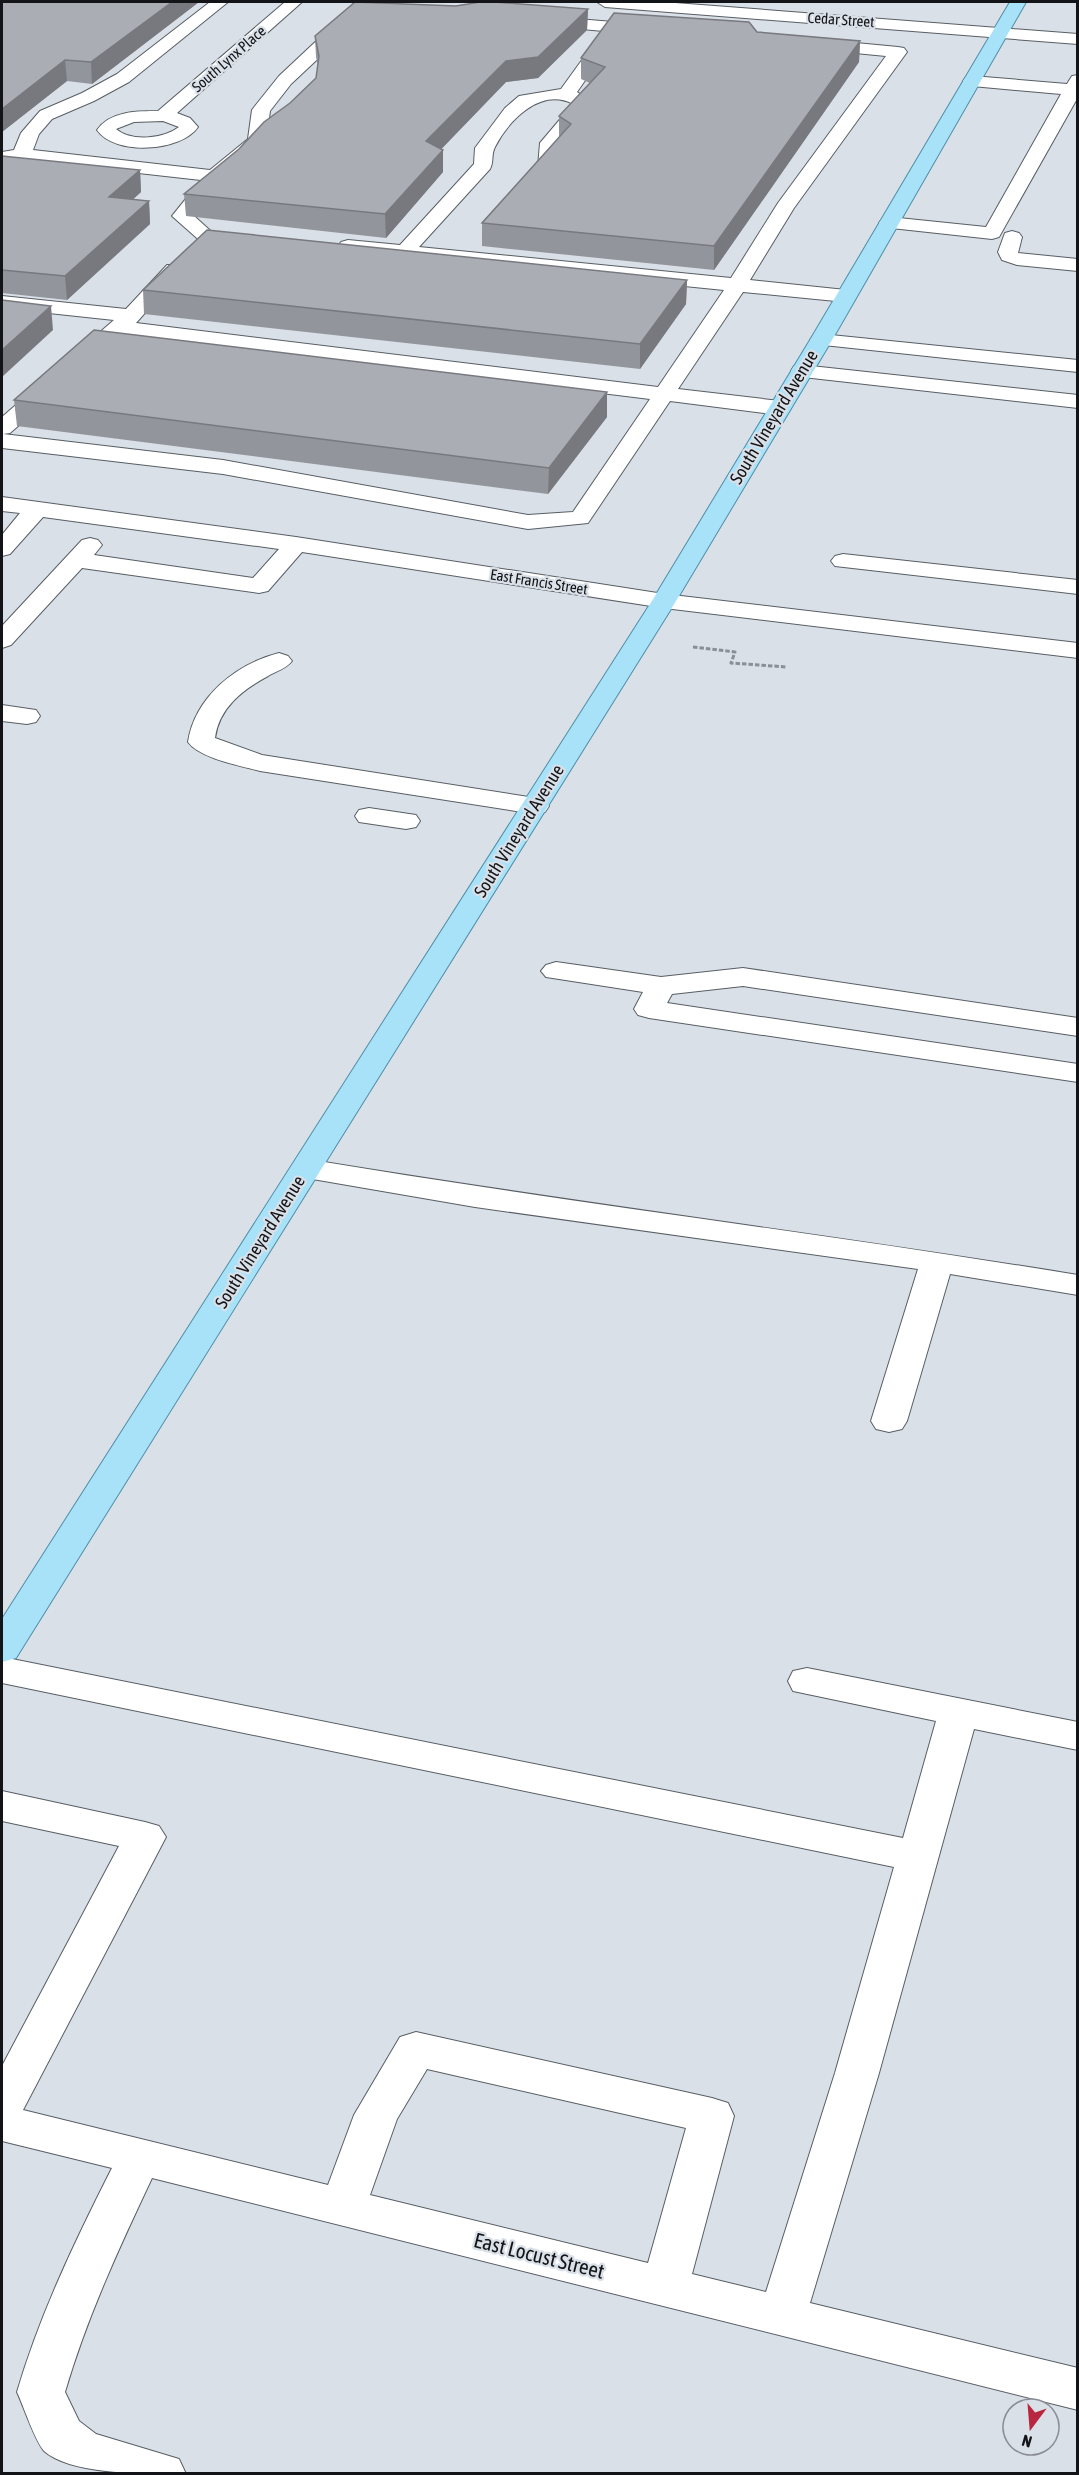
<svg xmlns="http://www.w3.org/2000/svg" width="1079" height="2475" font-family="'Asap Condensed',sans-serif">
	<style>
		.lines { fill: none; stroke-linecap: round; stroke-linejoin: round }
		.minor-casing { stroke: #585e64; stroke-width: 2 }
		.major-casing { stroke: #4e8ea7; stroke-width: 2 }
		.path { stroke: #8a8f95; stroke-width: 3; stroke-dasharray: 4.5 2; stroke-linecap: butt }
		.minor { fill: #fff; fill-rule: evenodd }
		.major { fill: #a8e2f9; fill-rule: evenodd }
		.wall { fill: #93959c }
		.shaded-wall { fill: #78797f }
		.building { fill: #abadb5; stroke: #78797f; stroke-width: 1.5 }
		.labels { text-anchor: middle; stroke-width: 4.5; stroke-linejoin: round; paint-order: stroke }
		.far-street-label { font-size: 15px; fill: #121417; stroke: #dae0e8 }
		.street-label { font-size: 18px; fill: #121417; stroke: #dae0e8 }
		.near-street-label { font-size: 21px; fill: #121417; stroke: #dae0e8 }
	</style>
	<rect width="100%" height="100%" fill="#dae0e8"/>
	<g class="lines">
		<defs>
			<g id="minor">
				<polygon points="210,2 228,2 129,82 94,101 52,119 39,134 33,150 210,170 248,139 252,110 255,106 279,76 343,16 355,16 357,20 355,24 291,84 270,111 266,141 263,145 220,180 193,215 215,235 212,239 198,239 172,216 201,180 22,160 2,162 2,152 14,150 21,133 40,111 82,93 117,74"/>
				<path d="M285,2h17l-125,111 13,5 8,9c-17,25 -83,29 -101,3 13,-19 40,-19 61,-19zM163,121l16,6c-16,12 -48,15 -63,2l18,-7z"/>
				<polygon points="597,2 662,2 1078,34 1078,44 605,7"/>
				<polygon points="542,16 649,25 657,30 649,35 536,25 534,21 536,17"/>
				<path d="M606,34l6,1 2,4 -37,53 16,11 -35,41 -2,24 -2,4 -17,20h-14l-2,-4 17,-21 2,-24 33,-39c-32,-17 -64,16 -78,43 -4,7 -1,15 -5,22l-71,78 312,31 47,-75 108,-147 -72,-7 -6,-1 -3,-4 3,-4 6,-1 84,8 6,1 3,4 -113,156 -44,72 96,10 7,2 3,4 -3,4 -7,2 -103,-10 -65,97 102,12 8,2 3,5 -3,5 -8,2 -110,-14 -82,122 -60,6 -305,-55 -221,-26v-31l112,-97 -112,-12v-12l124,13 41,-44h14l3,4 -48,54 522,64 66,-97 -376,-38 -7,-2 -3,-4 3,-4 7,-2 52,5 74,-81 1,-16 30,-40 14,-12 42,-7 39,-54zM123,334l527,65 -77,113 -45,3 -305,-55 -220,-26 7,-1z"/>
				<polygon points="1078,75 1078,97 999,237 992,239 882,227 879,223 882,219 889,217 986,227 1061,94 972,86 966,85 963,81 966,77 972,76 1067,84 1072,76"/>
				<polygon points="1012,231 1019,233 1022,237 1018,253 1078,259 1078,271 1017,265 1002,260 998,252 1005,233"/>
				<polygon points="821,334 1078,360 1078,372 814,344 810,340 814,336"/>
				<polygon points="802,365 1078,395 1078,408 794,376 791,371 794,366"/>
				<polygon points="2,497 296,537 664,594 1078,643 1078,658 664,608 302,552 268,591 259,593 82,568 11,645 2,648 2,626 82,540 90,538 98,540 102,545 94,555 253,578 279,549 43,517 10,554 2,556 2,535 20,513 2,511"/>
				<polygon points="843,554 1078,580 1078,594 835,566 831,561 835,556"/>
				<path d="M279,653l9,3 4,5c-6,8 -16,10 -24,15 -26,14 -49,32 -53,62l47,17 273,43 10,2 4,6 -4,6 -10,2 -275,-43c-19,-5 -61,-13 -72,-29 7,-45 48,-78 91,-89z"/>
				<polygon points="2,705 36,710 40,716 36,722 27,724 2,721"/>
				<polygon points="369,808 416,815 420,821 416,827 406,829 359,822 355,816 359,810"/>
				<polygon points="556,962 661,977 743,968 1078,1018 1078,1036 743,986 672,994 667,1003 1078,1064 1078,1082 649,1018 638,1015 634,1009 643,992 546,977 541,971 546,965"/>
				<path d="M306,1159c257,43 515,74 772,116v20l-128,-21 -43,147 -5,8 -13,3 -13,-3 -5,-8 47,-152 -443,-62 -180,-31 -5,-7 5,-7z"/>
				<path d="M2,1657l901,181 33,-117 -143,-30 -5,-10 5,-10 14,-3 271,54v28l-104,-21 -95,344 -69,230 268,65v42l-926,-232c-33,70 -65,139 -87,214l14,29 17,13 83,25 7,15c-40,0 -115,1 -142,-23 -10,-12 -20,-44 -27,-59 23,-78 58,-151 95,-224l-110,-27v-75l117,-220 -117,-25v-30l143,31 14,4 7,11 -143,273 305,75 26,-70 46,-78 16,-5 296,66 16,5 6,13 -42,158 74,18 69,-219 59,-206 -892,-184zM427,2069l259,59 -38,135 -278,-68 27,-76z"/>
			</g>
			<polygon id="major" points="1010,2 1026,2 832,340 676,601 16,1658 2,1662 2,1619 652,601 810,340"/>
		</defs>
		<use href="#minor" class="minor-casing"/>
		<use href="#major" class="major-casing"/>
		<polyline class="path" points="693,647 735,652 731,663 787,667"/>
		<use href="#minor" class="minor"/>
		<use href="#major" class="major"/>
	</g>
	<g class="wall">
		<polygon points="2,2 199,2 92,84 67,81 2,132"/>
		<polygon points="456,6 588,9 587,30 538,78 506,82 441,149 443,172 386,238 186,216 184,194 239,149 290,103 316,78 318,65 316,57 315,36"/>
		<polygon points="757,32 860,41 859,62 714,270 482,246 482,223 559,137 559,116 590,83 581,79 581,58"/>
		<polygon points="2,156 140,170 141,192 133,199 149,201 150,224 67,300 2,293"/>
		<polygon points="687,280 686,304 640,369 144,314 143,290"/>
		<polygon points="14,400 607,417 548,494 17,426"/>
	</g>
	<g class="shaded-wall">
		<polygon points="172,2 199,2 92,84 91,62"/>
		<polygon points="588,9 587,30 538,78 506,82 427,164 426,141 506,61"/>
		<polygon points="860,41 859,62 714,270 714,246"/>
		<polygon points="65,60 67,81 2,132 2,109"/>
		<polygon points="443,150 443,172 386,238 385,214"/>
		<polygon points="140,170 141,192 111,220 109,197"/>
		<polygon points="149,201 150,224 67,300 65,276"/>
		<polygon points="687,280 686,304 640,369 640,344"/>
		<polygon points="51,306 53,330 2,377 2,350"/>
		<polygon points="607,392 607,417 548,494 549,468"/>
	</g>
	<g class="building">
		<polygon points="2,2 172,2 91,62 65,60 2,109"/>
		<polygon points="355,2 456,6 480,2 494,2 588,9 538,57 506,61 426,141 443,150 385,214 184,194 239,149 264,122 290,103 316,78 319,56 315,36"/>
		<polygon points="614,13 749,22 757,32 860,41 714,246 482,223 571,124 559,116 605,67 581,58"/>
		<polygon points="2,156 140,170 109,197 149,201 65,276 2,270"/>
		<polygon points="207,230 687,280 640,344 143,290"/>
		<polygon points="2,300 51,306 2,350"/>
		<polygon points="94,330 607,392 549,468 14,400"/>
	</g>
	<g class="labels">
		<g class="far-street-label">
			<text transform="translate(841 20) rotate(4)" y="5">Cedar Street</text>
			<text transform="translate(229 59) rotate(-41)" y="5">South Lynx Place</text>
			<text transform="translate(539 582) rotate(9)" y="5">East Francis Street</text>
		</g>
		<g class="street-label">
			<text transform="translate(774 417) rotate(-59)" y="6">South Vineyard Avenue</text>
			<text transform="translate(519 831) rotate(-58)" y="6">South Vineyard Avenue</text>
			<text transform="translate(260 1242) rotate(-58)" y="6">South Vineyard Avenue</text>
		</g>
		<g class="near-street-label">
			<text transform="translate(539 2256) rotate(14)" y="7">East Locust Street</text>
		</g>
	</g>
	<rect width="1079" height="2475" fill="none" stroke="#121417" stroke-width="6"/>
	<g transform="translate(1031 2427) rotate(196)"><circle r="28" fill="#dae0e8" stroke="#8a8e94" stroke-width="1.5"/>
	<path d="M0-4.5L10 22L0 15L-10 22Z" fill="#b8263f"/>
	<text y="-9" font-size="16" font-weight="bold" text-anchor="middle" fill="#121417">N</text>
	</g>
</svg>
